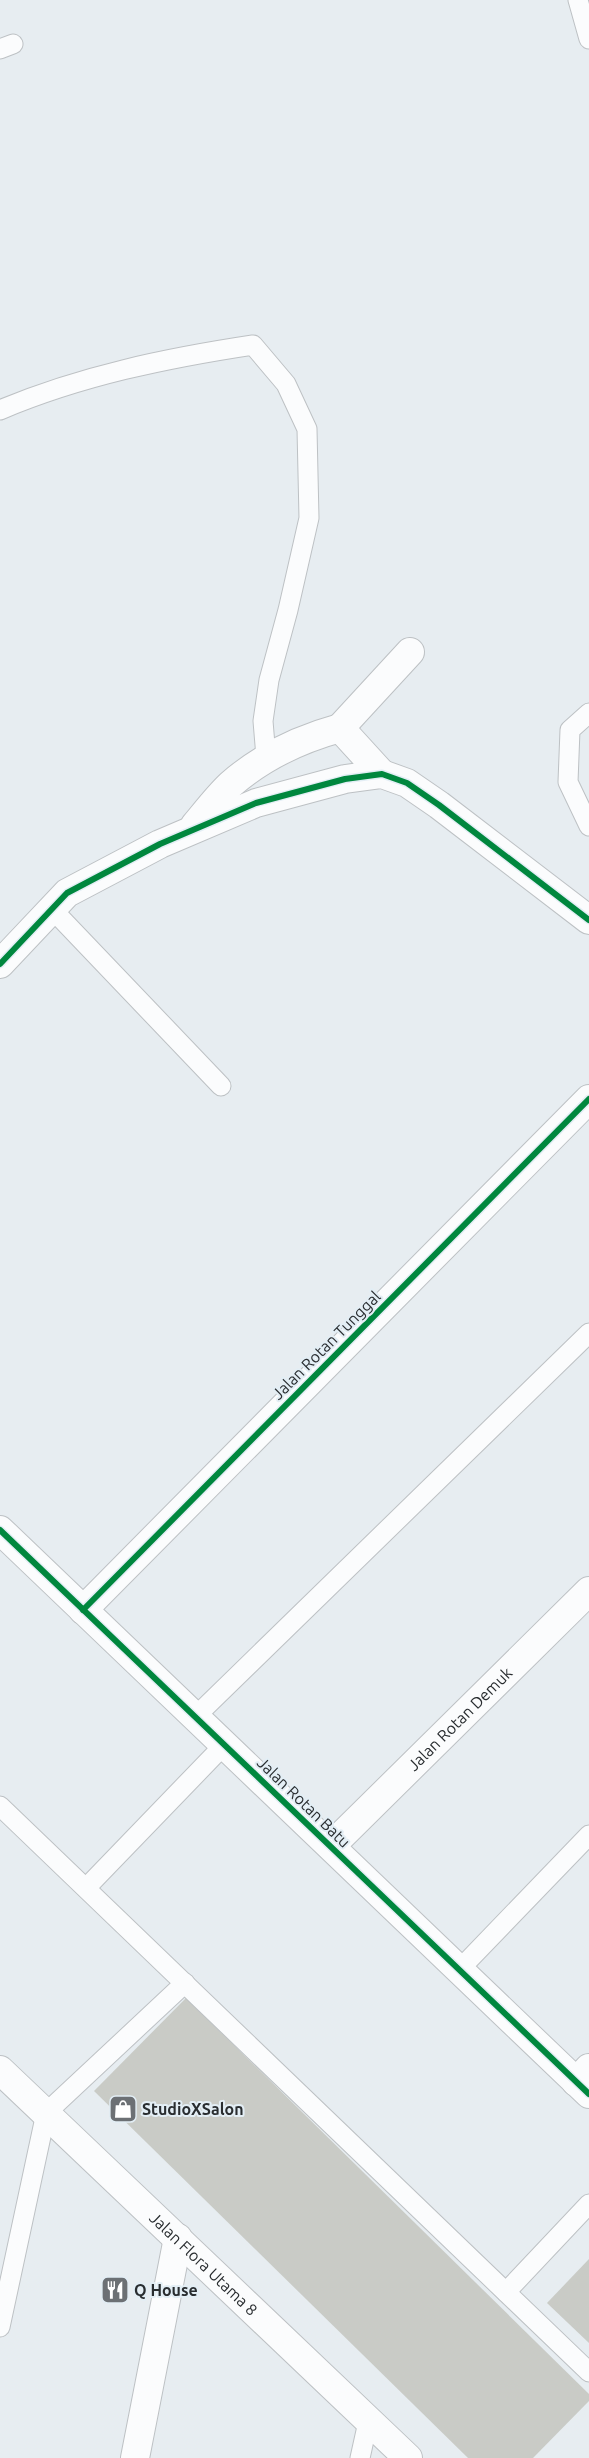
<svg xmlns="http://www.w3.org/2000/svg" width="589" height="2458" font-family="Ubuntu,sans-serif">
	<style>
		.building { fill: #c9cbc6 }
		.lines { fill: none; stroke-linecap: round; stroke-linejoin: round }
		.service-casing { stroke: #bdc1c4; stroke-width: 21 }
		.minor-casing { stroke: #bdc1c4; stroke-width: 30 }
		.tertiary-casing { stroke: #bdc1c4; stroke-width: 30 }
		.service { stroke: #fbfcfd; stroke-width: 19 }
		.minor { stroke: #fbfcfd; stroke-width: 28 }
		.tertiary { stroke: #fbfcfd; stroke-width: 28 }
		.cycleway-casing { stroke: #e3eef5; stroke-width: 9 }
		.cycleway { stroke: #00873e; stroke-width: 6 }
		.labels { text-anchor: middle; stroke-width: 4; stroke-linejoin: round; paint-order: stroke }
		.street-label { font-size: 16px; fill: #292d30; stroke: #e3eef5 }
		.poi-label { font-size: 16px; font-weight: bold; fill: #292d30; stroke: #e3eef5; text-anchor: start }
	</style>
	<rect width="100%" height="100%" fill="#e7edf1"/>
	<g class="building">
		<polygon points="186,1998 589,2394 589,2401 533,2458 468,2458 94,2091"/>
		<polygon points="589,2259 589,2343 547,2303"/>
	</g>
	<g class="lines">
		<defs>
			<g id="service">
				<polyline points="578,0 589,39"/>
				<polyline points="0,49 13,44"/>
				<path d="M0,410c80,-34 167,-52 253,-65l33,39 21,45 2,89 -21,92 -19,70 -6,41 3,36"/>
				<polyline points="589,713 570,730 568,782 589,826"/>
				<polyline points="52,909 221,1086"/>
				<polyline points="195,1717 589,1333"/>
				<polyline points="0,1806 589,2372"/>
				<polyline points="86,1888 224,1745"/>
				<polyline points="459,1970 589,1835"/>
				<polyline points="506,2292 589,2204"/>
				<polyline points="0,2327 46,2113 185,1983"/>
				<polyline points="360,2458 368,2422"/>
			</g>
			<g id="minor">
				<polyline points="340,728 410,652"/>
				<path d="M195,825c11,-13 23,-29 36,-41 31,-27 69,-45 109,-56l42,46"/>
				<polyline points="0,964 67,893 160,844 256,803 345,779 382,774 407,783 439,805 589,920"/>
				<polyline points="83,1610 589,1099"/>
				<path id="s1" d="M331,1846l258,-255"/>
				<path id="s2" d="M0,2070l408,388"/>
				<polyline points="576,2082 589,2068"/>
				<polyline points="135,2458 178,2238"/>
			</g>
			<polyline id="tertiary" points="0,1530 589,2094"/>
		</defs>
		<use href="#service" class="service-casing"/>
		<use href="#minor" class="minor-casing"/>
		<use href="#tertiary" class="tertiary-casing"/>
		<use href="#service" class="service"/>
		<use href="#minor" class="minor"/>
		<use href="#tertiary" class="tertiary"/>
		<defs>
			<g id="cycleway">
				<polyline points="0,964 67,893 160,844 256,803 345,779 382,774 407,783 439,805 589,920"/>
				<polyline points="0,1530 589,2094"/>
				<polyline points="83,1610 589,1099"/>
			</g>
		</defs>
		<use href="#cycleway" class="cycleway-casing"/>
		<use href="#cycleway" class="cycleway"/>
	</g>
	<defs>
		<symbol id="shop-square" viewBox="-11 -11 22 22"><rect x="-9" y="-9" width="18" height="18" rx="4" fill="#6c7074" stroke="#e3eef5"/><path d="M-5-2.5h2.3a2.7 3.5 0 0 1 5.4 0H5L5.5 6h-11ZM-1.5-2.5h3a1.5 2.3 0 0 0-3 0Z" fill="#fff"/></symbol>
		<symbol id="restaurant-square" viewBox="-11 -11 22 22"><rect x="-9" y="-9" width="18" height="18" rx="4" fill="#6c7074" stroke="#e3eef5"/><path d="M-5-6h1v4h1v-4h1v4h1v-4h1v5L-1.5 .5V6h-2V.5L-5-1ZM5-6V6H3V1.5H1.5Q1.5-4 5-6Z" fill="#fff"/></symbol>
	</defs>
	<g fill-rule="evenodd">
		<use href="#shop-square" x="107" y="2093" width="32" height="32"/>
		<use href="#restaurant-square" x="99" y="2274" width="32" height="32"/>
	</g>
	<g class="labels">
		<g class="street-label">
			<text transform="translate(326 1345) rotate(-45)" y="6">Jalan Rotan Tunggal</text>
			<text dy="6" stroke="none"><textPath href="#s1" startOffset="181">Jalan Rotan Demuk</textPath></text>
			<text transform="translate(304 1802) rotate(44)" y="6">Jalan Rotan Batu</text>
			<text dy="6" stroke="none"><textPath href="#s2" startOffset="281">Jalan Flora Utama 8</textPath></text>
		</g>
		<g class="poi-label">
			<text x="142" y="2115">StudioXSalon</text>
			<text x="134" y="2296">Q House</text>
		</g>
	</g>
</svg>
